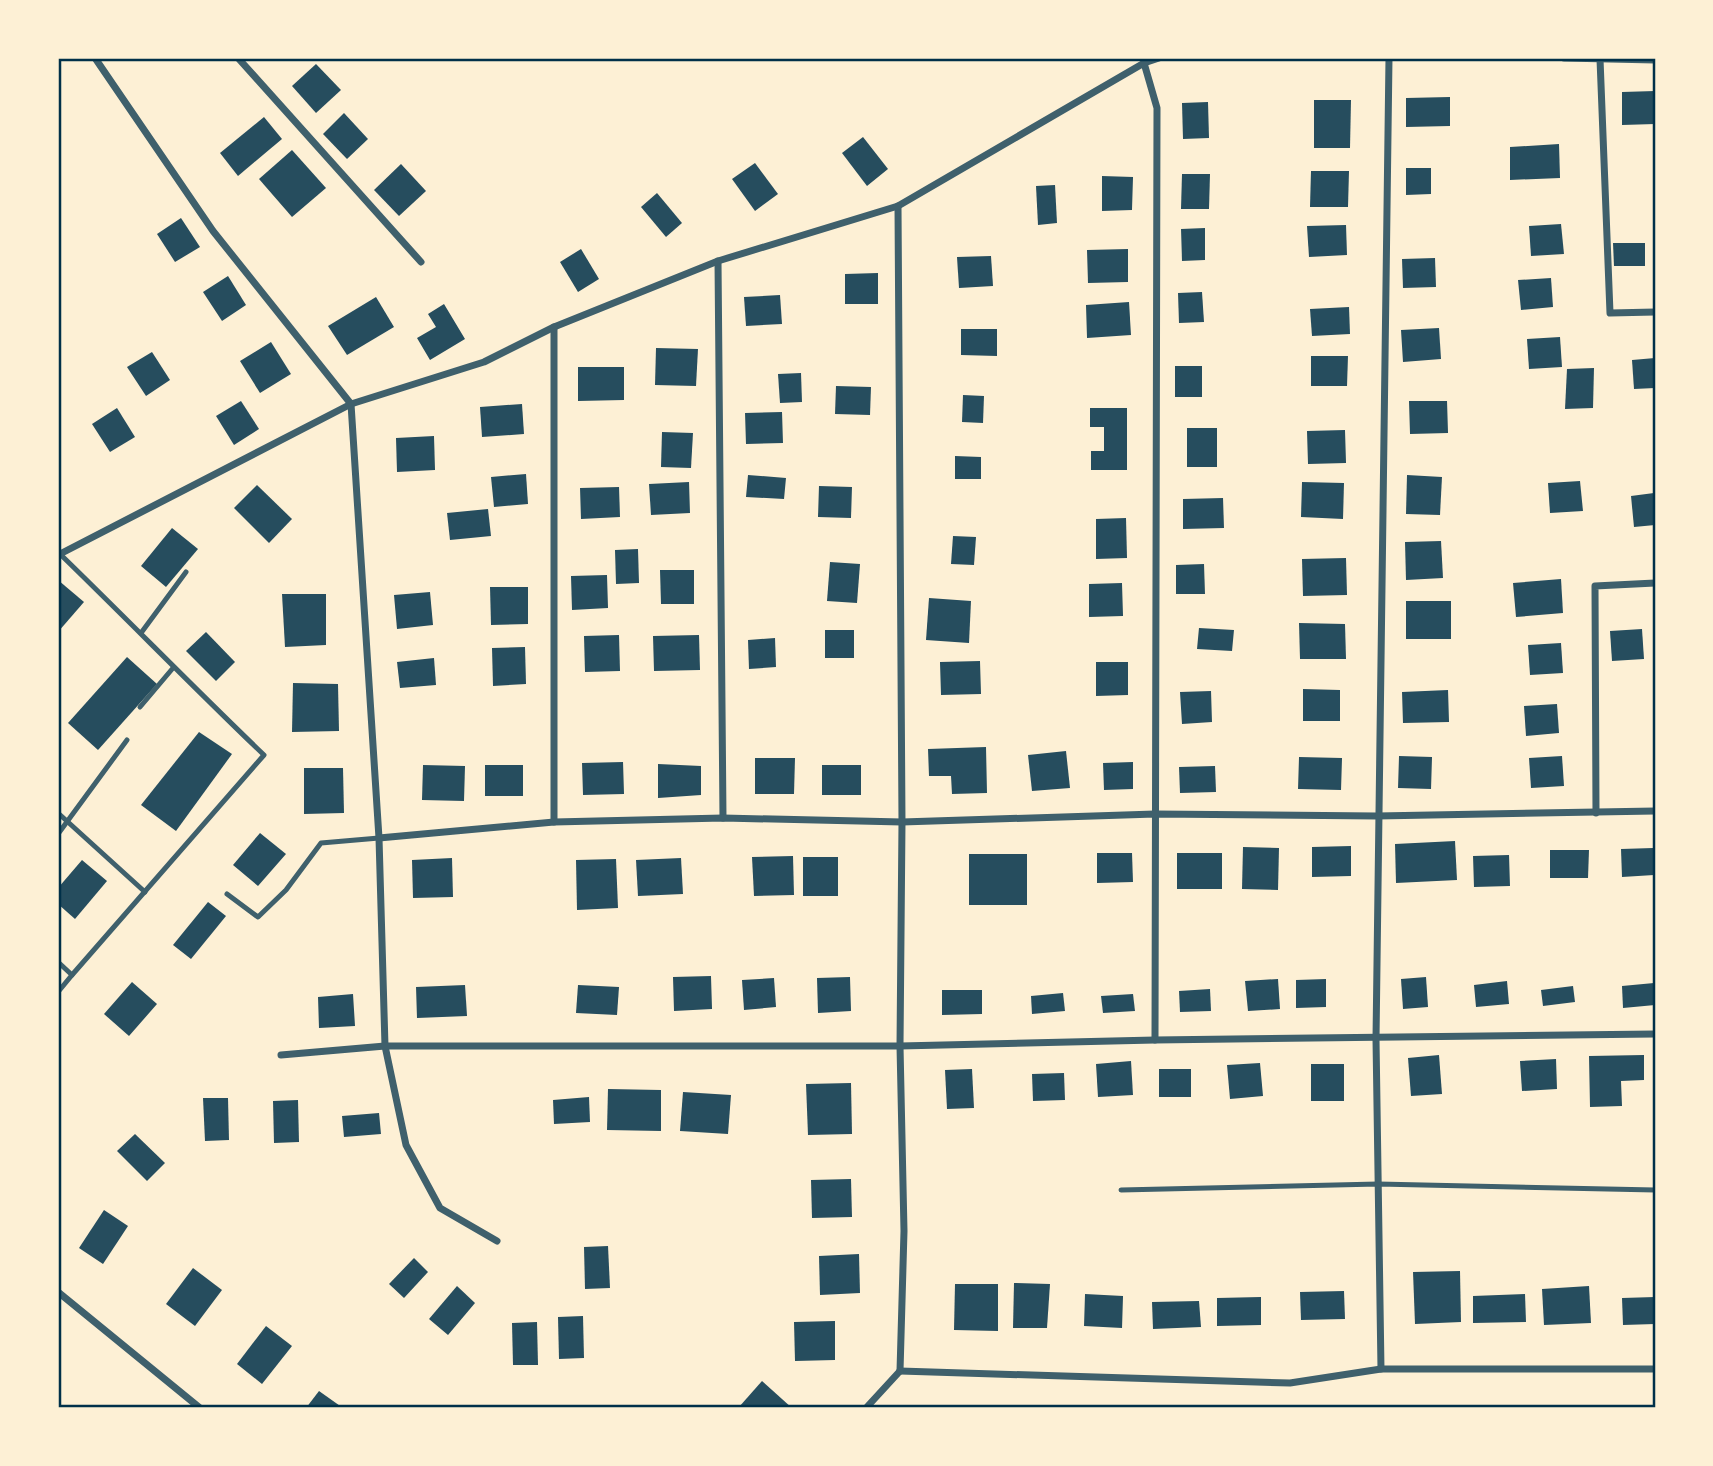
<svg xmlns="http://www.w3.org/2000/svg" width="1713" height="1466" font-family="Lato,sans-serif">
	<style>
		.building { fill: #264d5e }
		.lines { fill: none; stroke-linecap: round; stroke-linejoin: round }
		.service { stroke: #3f606c; stroke-width: 5 }
		.minor { stroke: #3f606c; stroke-width: 7 }
		.neatline { fill: none; stroke: #003049; stroke-width: 2.5 }
	</style>
	<rect width="100%" height="100%" fill="#fdf0d5"/>
	<g class="building">
		<polygon points="316,64 341,90 316,113 292,86"/>
		<polygon points="1655,91 1655,124 1622,125 1622,92"/>
		<polygon points="1450,97 1450,126 1406,127 1406,98"/>
		<polygon points="1314,100 1351,100 1350,148 1314,148"/>
		<polygon points="1208,102 1209,138 1183,139 1182,103"/>
		<polygon points="344,113 368,139 347,159 323,134"/>
		<polygon points="264,117 282,139 238,176 220,153"/>
		<polygon points="863,137 888,169 867,186 842,153"/>
		<polygon points="1559,144 1560,178 1510,180 1510,147"/>
		<polygon points="292,150 326,188 292,217 259,179"/>
		<polygon points="755,163 778,194 755,211 732,179"/>
		<polygon points="401,164 426,191 399,216 374,190"/>
		<polygon points="1406,168 1431,168 1431,194 1406,195"/>
		<polygon points="1311,171 1349,171 1348,207 1310,207"/>
		<polygon points="1182,174 1210,174 1209,209 1181,209"/>
		<polygon points="1102,176 1133,177 1132,210 1102,211"/>
		<polygon points="1055,185 1057,223 1038,225 1036,186"/>
		<polygon points="657,193 682,223 666,237 641,207"/>
		<polygon points="181,218 200,247 175,262 157,234"/>
		<polygon points="1561,224 1564,254 1531,256 1529,226"/>
		<polygon points="1346,225 1347,255 1309,257 1307,226"/>
		<polygon points="1205,228 1205,260 1182,261 1181,229"/>
		<polygon points="1613,243 1645,243 1645,266 1614,266"/>
		<polygon points="581,249 599,279 578,292 560,262"/>
		<polygon points="1128,249 1128,282 1088,283 1087,250"/>
		<polygon points="991,256 993,286 959,288 957,257"/>
		<polygon points="1435,258 1436,287 1403,288 1402,259"/>
		<polygon points="878,273 878,304 845,304 845,274"/>
		<polygon points="228,276 246,305 222,321 203,292"/>
		<polygon points="1551,278 1553,307 1521,310 1518,280"/>
		<polygon points="1202,292 1204,322 1179,323 1178,293"/>
		<polygon points="780,295 782,324 746,326 744,297"/>
		<polygon points="376,297 394,327 347,355 328,326"/>
		<polygon points="1129,302 1131,335 1087,338 1086,305"/>
		<polygon points="444,304 465,339 430,360 417,338 436,327 428,314"/>
		<polygon points="1349,307 1350,334 1312,336 1310,309"/>
		<polygon points="1439,328 1441,359 1403,362 1401,330"/>
		<polygon points="961,329 997,329 997,356 961,355"/>
		<polygon points="1560,337 1562,367 1529,369 1527,339"/>
		<polygon points="271,342 291,374 260,393 240,361"/>
		<polygon points="656,348 698,349 696,386 655,385"/>
		<polygon points="152,352 170,380 146,396 127,367"/>
		<polygon points="1311,356 1348,356 1347,386 1311,386"/>
		<polygon points="1655,358 1655,388 1634,389 1632,360"/>
		<rect x="1175" y="366" width="27" height="31"/>
		<polygon points="578,367 624,367 624,400 578,401"/>
		<polygon points="1594,368 1593,408 1565,409 1567,369"/>
		<polygon points="801,373 802,402 780,403 778,374"/>
		<polygon points="836,386 871,387 870,415 835,414"/>
		<polygon points="963,395 984,396 983,423 962,422"/>
		<polygon points="241,401 259,429 234,445 216,416"/>
		<polygon points="1409,401 1447,401 1448,433 1410,434"/>
		<polygon points="522,404 524,434 482,437 480,407"/>
		<polygon points="117,408 135,437 110,452 92,424"/>
		<polygon points="1090,408 1127,408 1127,470 1091,470 1091,451 1104,451 1104,427 1090,427"/>
		<polygon points="782,412 783,443 746,444 745,413"/>
		<rect x="1187" y="428" width="30" height="39"/>
		<polygon points="1345,430 1346,463 1308,464 1307,431"/>
		<polygon points="662,432 693,433 691,468 661,467"/>
		<polygon points="434,436 435,470 397,472 396,438"/>
		<polygon points="955,456 981,457 981,479 955,479"/>
		<polygon points="526,474 528,504 494,507 491,477"/>
		<polygon points="748,475 786,478 784,499 746,497"/>
		<polygon points="1407,475 1442,477 1440,515 1406,514"/>
		<polygon points="1580,481 1583,511 1550,513 1548,483"/>
		<polygon points="689,482 690,513 651,515 649,484"/>
		<polygon points="1302,482 1344,483 1343,519 1301,517"/>
		<polygon points="257,485 292,519 269,543 234,508"/>
		<polygon points="819,486 852,487 851,518 818,517"/>
		<polygon points="619,487 620,517 581,519 580,488"/>
		<polygon points="1654,493 1655,525 1634,527 1631,496"/>
		<polygon points="1223,498 1224,528 1183,529 1183,499"/>
		<polygon points="488,509 491,536 450,540 447,513"/>
		<polygon points="1126,518 1127,558 1096,559 1096,519"/>
		<polygon points="172,528 198,549 166,587 141,566"/>
		<polygon points="953,536 976,537 974,565 951,564"/>
		<polygon points="1441,541 1443,578 1406,580 1405,542"/>
		<polygon points="638,549 639,583 616,584 615,550"/>
		<polygon points="1346,558 1347,595 1303,596 1302,559"/>
		<polygon points="830,562 860,564 857,603 827,601"/>
		<polygon points="1204,564 1205,594 1176,594 1176,565"/>
		<polygon points="660,570 694,570 694,604 661,604"/>
		<polygon points="607,575 608,608 572,610 571,576"/>
		<polygon points="1561,579 1563,613 1516,617 1513,583"/>
		<polygon points="58,580 84,602 58,632"/>
		<polygon points="1122,583 1123,616 1089,617 1089,584"/>
		<polygon points="490,587 528,587 528,624 491,625"/>
		<polygon points="430,592 433,625 397,629 394,595"/>
		<polygon points="282,594 326,594 326,645 285,647"/>
		<polygon points="929,598 971,601 969,643 926,640"/>
		<rect x="1406" y="601" width="45" height="38"/>
		<polygon points="1299,623 1345,624 1346,659 1300,659"/>
		<polygon points="1199,628 1234,630 1232,651 1197,649"/>
		<polygon points="1642,629 1644,659 1612,661 1610,631"/>
		<rect x="825" y="630" width="29" height="28"/>
		<polygon points="206,632 235,662 216,681 186,651"/>
		<polygon points="619,635 620,671 585,672 584,636"/>
		<polygon points="699,635 700,670 654,671 653,636"/>
		<polygon points="775,638 776,667 749,669 748,640"/>
		<polygon points="1561,643 1563,673 1530,675 1528,645"/>
		<polygon points="525,647 526,684 493,686 492,648"/>
		<polygon points="127,657 157,684 98,750 68,723"/>
		<polygon points="434,658 436,685 400,688 397,662"/>
		<polygon points="980,661 981,694 941,695 940,662"/>
		<polygon points="1096,662 1128,662 1128,695 1096,696"/>
		<polygon points="293,683 338,684 339,731 292,732"/>
		<polygon points="1303,689 1340,690 1340,721 1303,721"/>
		<polygon points="1448,690 1449,722 1403,723 1402,692"/>
		<polygon points="1211,691 1212,722 1182,724 1180,692"/>
		<polygon points="1557,704 1559,733 1526,736 1524,706"/>
		<polygon points="199,732 232,754 176,831 141,805"/>
		<polygon points="986,747 987,793 952,794 951,776 929,776 928,749"/>
		<polygon points="1066,751 1070,788 1032,791 1028,755"/>
		<polygon points="1399,756 1432,757 1431,789 1398,788"/>
		<polygon points="1562,756 1564,786 1531,788 1529,758"/>
		<polygon points="1299,757 1342,758 1341,790 1298,789"/>
		<polygon points="755,758 795,758 794,794 755,794"/>
		<polygon points="623,762 624,794 583,795 582,763"/>
		<polygon points="1133,762 1133,789 1104,790 1103,763"/>
		<polygon points="658,764 701,766 701,795 658,798"/>
		<polygon points="423,765 465,766 464,801 422,800"/>
		<rect x="485" y="765" width="38" height="31"/>
		<rect x="822" y="765" width="39" height="30"/>
		<polygon points="1215,766 1216,792 1180,793 1179,767"/>
		<polygon points="304,768 343,768 344,813 304,814"/>
		<polygon points="260,833 286,854 258,886 233,865"/>
		<polygon points="1455,841 1457,880 1396,883 1395,844"/>
		<polygon points="1351,846 1351,876 1312,877 1312,847"/>
		<polygon points="1243,847 1279,848 1278,890 1242,889"/>
		<polygon points="1653,848 1654,875 1622,877 1621,849"/>
		<polygon points="1550,850 1589,850 1588,878 1550,878"/>
		<polygon points="1097,853 1132,853 1133,882 1097,883"/>
		<rect x="1177" y="853" width="45" height="36"/>
		<rect x="969" y="854" width="58" height="51"/>
		<polygon points="1509,855 1510,886 1474,887 1473,856"/>
		<polygon points="793,856 794,895 754,896 752,857"/>
		<rect x="803" y="857" width="35" height="39"/>
		<polygon points="452,858 453,897 413,898 412,860"/>
		<polygon points="681,858 683,894 638,896 636,860"/>
		<polygon points="616,859 618,908 577,910 576,860"/>
		<polygon points="82,860 107,881 75,919 58,904 58,888"/>
		<polygon points="208,902 226,916 191,959 173,945"/>
		<polygon points="711,976 712,1009 674,1011 673,977"/>
		<polygon points="850,977 851,1011 818,1013 817,978"/>
		<polygon points="1426,977 1428,1007 1403,1009 1401,979"/>
		<polygon points="774,978 776,1007 744,1010 742,980"/>
		<polygon points="1278,979 1280,1009 1248,1011 1245,981"/>
		<polygon points="1326,979 1326,1007 1296,1008 1296,980"/>
		<polygon points="1507,981 1509,1004 1476,1007 1474,985"/>
		<polygon points="132,982 157,1004 129,1036 104,1014"/>
		<polygon points="1654,983 1655,1005 1623,1008 1622,986"/>
		<polygon points="465,985 467,1016 417,1018 416,987"/>
		<polygon points="578,985 619,987 617,1015 576,1013"/>
		<polygon points="1573,986 1575,1002 1543,1006 1541,990"/>
		<polygon points="1210,989 1211,1011 1180,1012 1179,991"/>
		<polygon points="942,990 982,990 982,1014 942,1015"/>
		<polygon points="1063,993 1065,1011 1032,1014 1031,996"/>
		<polygon points="353,994 355,1026 319,1028 318,997"/>
		<polygon points="1133,994 1135,1011 1103,1013 1101,996"/>
		<polygon points="1439,1055 1442,1094 1411,1096 1408,1058"/>
		<polygon points="1644,1055 1644,1080 1621,1081 1622,1106 1590,1107 1589,1056"/>
		<polygon points="1556,1059 1557,1089 1522,1091 1520,1061"/>
		<polygon points="1131,1061 1133,1095 1098,1097 1096,1064"/>
		<polygon points="1260,1063 1263,1096 1230,1099 1227,1065"/>
		<rect x="1311" y="1064" width="33" height="37"/>
		<polygon points="972,1069 974,1108 947,1109 945,1070"/>
		<rect x="1159" y="1069" width="32" height="28"/>
		<polygon points="1064,1073 1065,1100 1033,1101 1032,1074"/>
		<polygon points="851,1083 852,1134 808,1135 806,1084"/>
		<polygon points="608,1089 661,1090 661,1131 607,1130"/>
		<polygon points="683,1092 731,1095 728,1134 680,1131"/>
		<polygon points="589,1097 590,1122 554,1124 553,1100"/>
		<polygon points="203,1098 228,1098 229,1140 205,1141"/>
		<polygon points="298,1100 299,1142 274,1143 273,1101"/>
		<polygon points="379,1113 381,1134 344,1137 342,1116"/>
		<polygon points="135,1134 165,1163 147,1181 117,1151"/>
		<polygon points="851,1179 852,1217 812,1218 811,1180"/>
		<polygon points="104,1210 128,1226 103,1264 79,1248"/>
		<polygon points="608,1246 610,1288 585,1289 584,1247"/>
		<polygon points="859,1254 860,1293 820,1295 819,1256"/>
		<polygon points="414,1258 428,1272 404,1298 389,1284"/>
		<polygon points="193,1268 222,1290 195,1326 166,1304"/>
		<polygon points="1460,1271 1461,1322 1415,1324 1413,1272"/>
		<polygon points="1014,1283 1050,1284 1047,1328 1013,1328"/>
		<polygon points="955,1284 998,1284 998,1331 954,1330"/>
		<polygon points="457,1286 475,1303 448,1335 429,1319"/>
		<polygon points="1589,1286 1591,1323 1544,1325 1542,1289"/>
		<polygon points="1344,1291 1345,1319 1301,1320 1300,1292"/>
		<polygon points="1085,1294 1123,1296 1122,1328 1084,1326"/>
		<polygon points="1525,1294 1526,1322 1473,1323 1473,1296"/>
		<polygon points="1261,1297 1261,1325 1217,1326 1217,1298"/>
		<polygon points="1655,1297 1655,1324 1623,1325 1622,1298"/>
		<polygon points="1199,1301 1201,1327 1153,1329 1152,1302"/>
		<polygon points="583,1316 584,1358 559,1359 558,1317"/>
		<polygon points="835,1321 835,1360 795,1361 794,1322"/>
		<polygon points="537,1322 538,1365 513,1365 512,1323"/>
		<polygon points="266,1326 292,1346 262,1384 237,1364"/>
		<polygon points="762,1381 792,1408 741,1408 739,1407"/>
		<polygon points="319,1391 343,1408 306,1408"/>
	</g>
	<g class="lines">
		<g class="service">
			<path d="M60,554c69,67 135,135 204,201l-192,220"/>
			<polyline points="141,633 186,572"/>
			<polyline points="140,707 173,668"/>
			<polyline points="58,813 145,892"/>
			<polyline points="58,834 127,740"/>
			<polyline points="227,894 258,917 286,890 321,843 379,838"/>
			<polyline points="58,962 72,975 58,992"/>
			<polyline points="1121,1190 1378,1184 1655,1190"/>
		</g>
		<g class="minor">
			<polyline points="95,58 213,231 351,404 379,838 385,1046 406,1145 440,1208 497,1241"/>
			<polyline points="238,58 421,262"/>
			<polyline points="1564,58 1655,60"/>
			<polyline points="1600,59 1610,313 1655,312"/>
			<polyline points="1144,63 1157,108 1155,1040"/>
			<polyline points="898,206 902,822 900,1046 904,1231 900,1371"/>
			<polyline points="718,261 723,818"/>
			<polyline points="58,555 351,404 484,362 554,327 718,261 898,206 1144,63 1159,58"/>
			<polyline points="1596,813 1595,586 1655,583"/>
			<polyline points="554,822 554,327"/>
			<polyline points="379,838 554,822 723,818 902,822 1155,814 1377,816 1655,811"/>
			<polyline points="281,1055 385,1046 900,1046 1155,1040 1655,1034"/>
			<polyline points="58,1292 200,1408"/>
			<polyline points="1381,1369 1376,1039 1389,58"/>
			<polyline points="900,1371 1290,1383 1381,1369 1655,1369"/>
			<polyline points="866,1408 900,1371"/>
		</g>
	</g>
	<rect width="1713" height="1466" fill="none" stroke="#fdf0d5" stroke-width="119"/>
	<rect x="60" y="60" width="1594" height="1346" class="neatline"/>
</svg>
